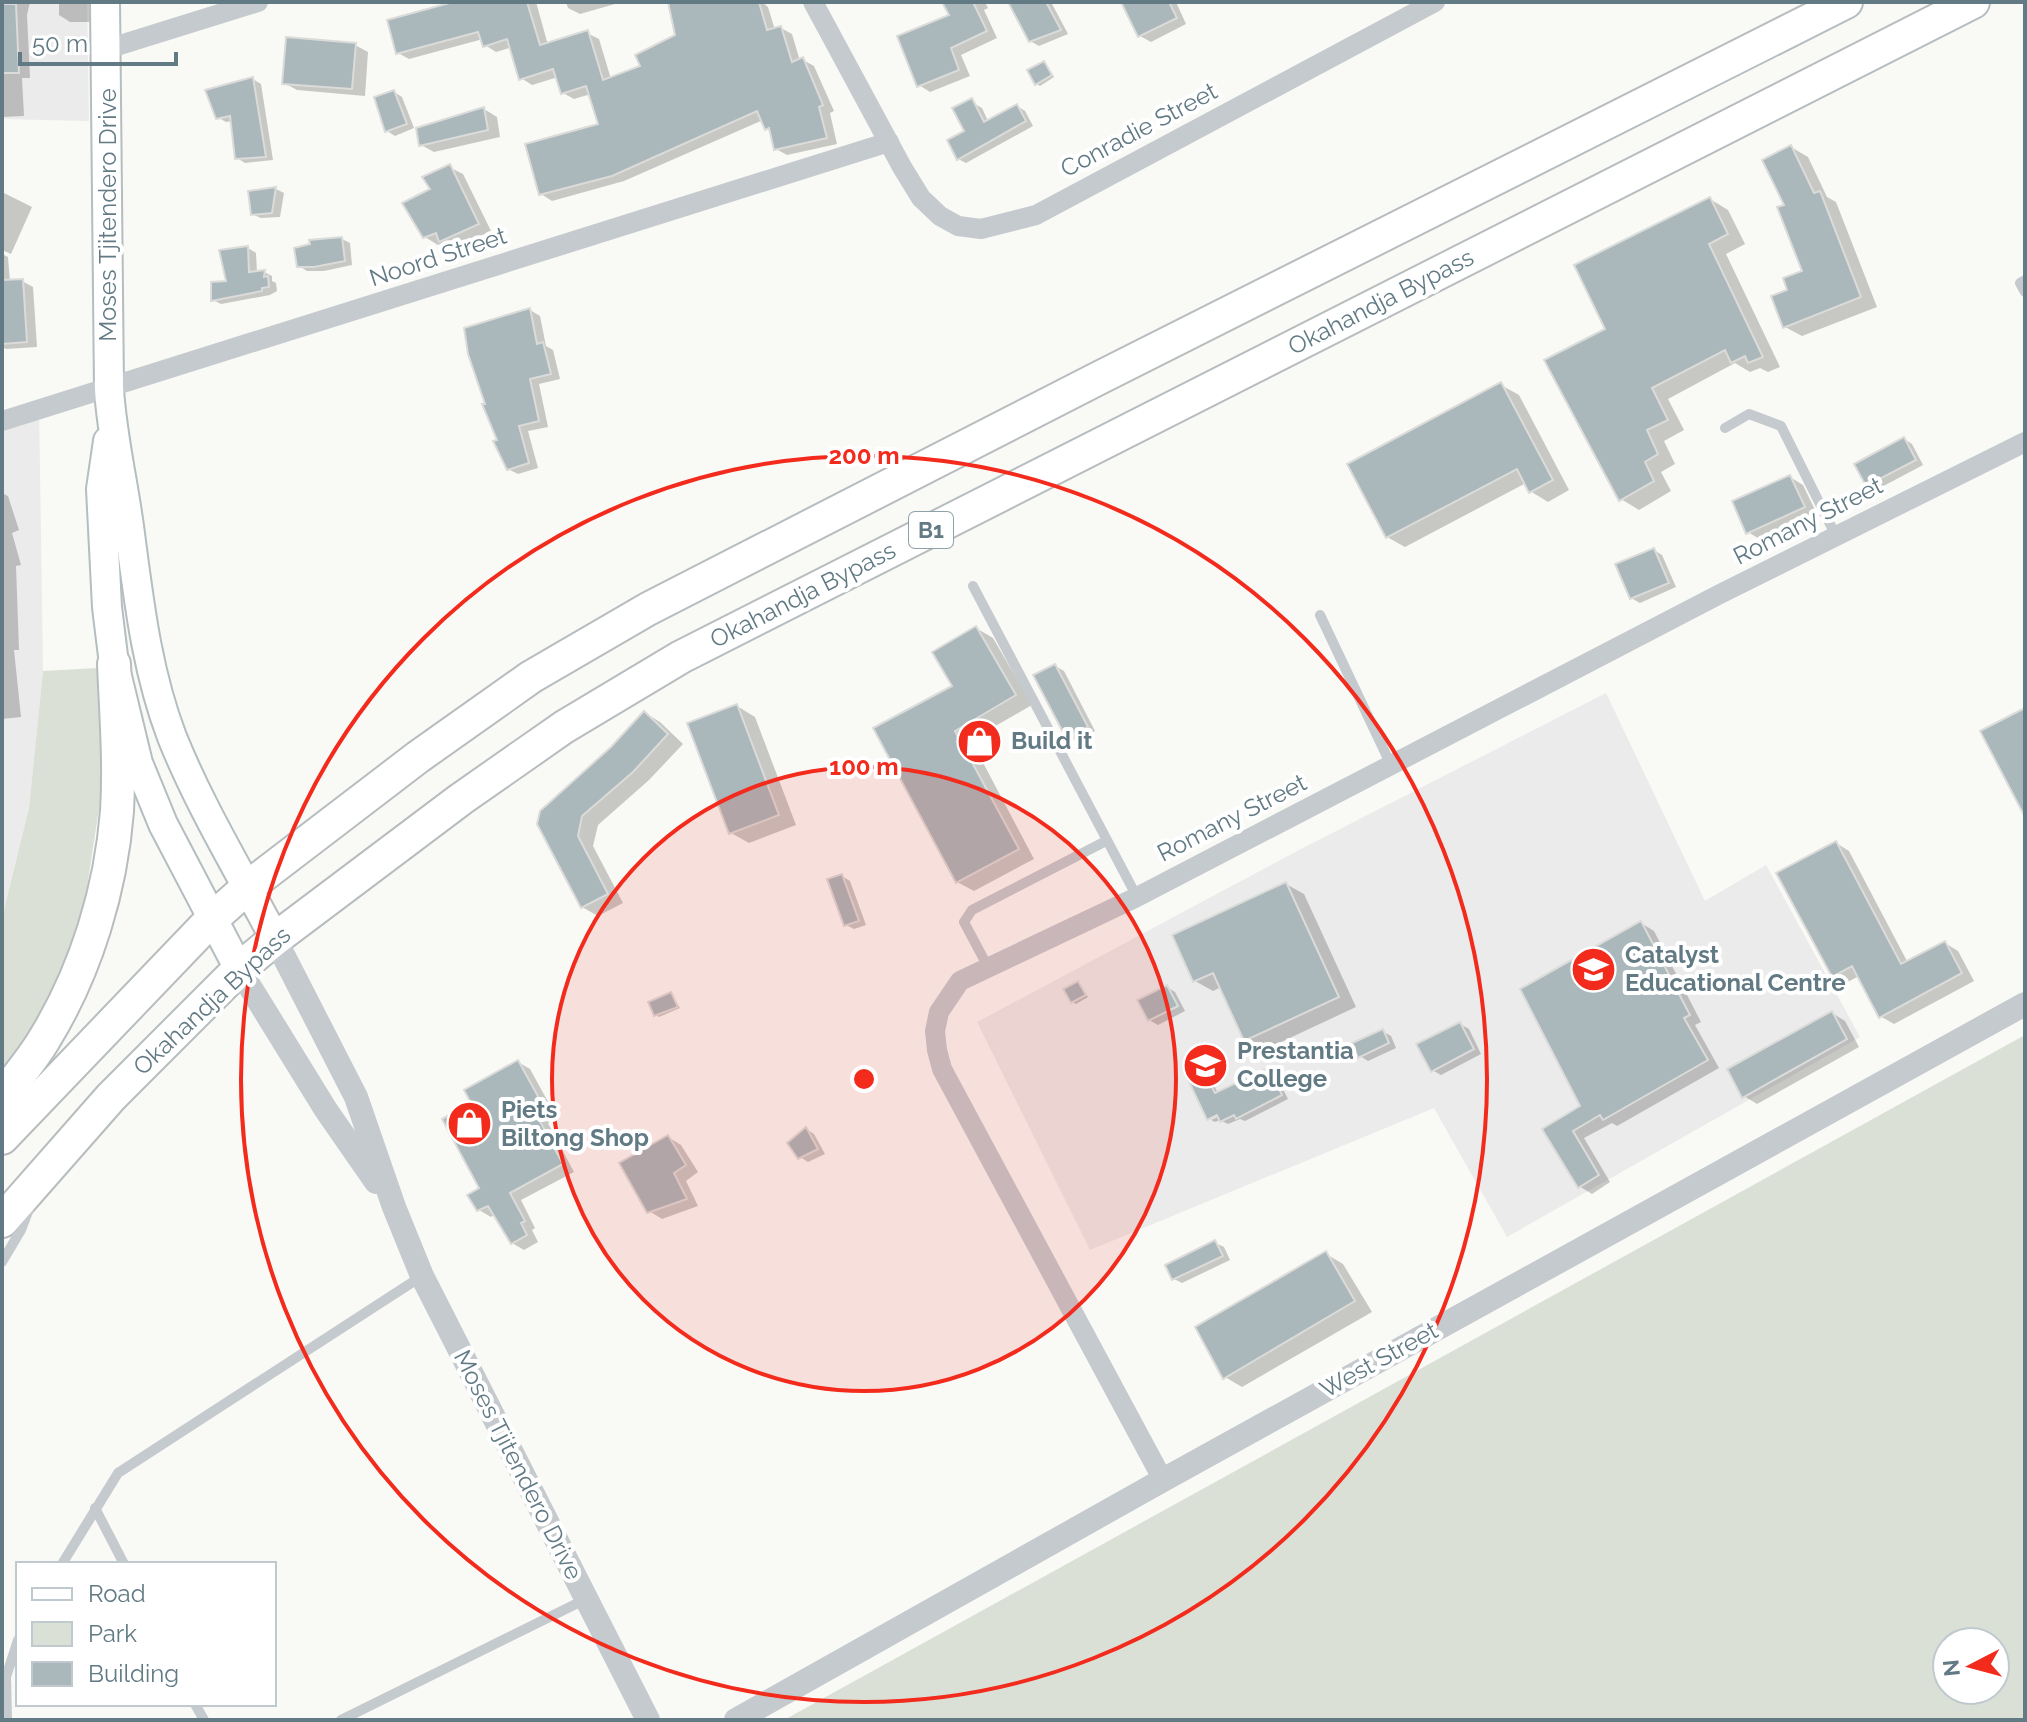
<svg xmlns="http://www.w3.org/2000/svg" width="2027" height="1722" font-family="Raleway,sans-serif">
	<style>
		.built { fill: #eaebea }
		.green { fill: #dae0d5; fill-rule: evenodd }
		.shadow { fill: #0003 }
		.building { fill: #aab7bb; stroke: #dbdbd9; stroke-width: 2 }
		.lines { fill: none; stroke-linecap: round; stroke-linejoin: round }
		.secondary-casing { stroke: #b4bdc0; stroke-width: 32 }
		.trunk-casing { stroke: #b7bdbf; stroke-width: 36 }
		.service { stroke: #c4cacd; stroke-width: 10 }
		.minor { stroke: #c4cacd; stroke-width: 20 }
		.tertiary { stroke: #c4cacd; stroke-width: 24 }
		.secondary { stroke: #fff; stroke-width: 28 }
		.trunk { stroke: #fff; stroke-width: 32 }
		.ring { fill: none; stroke: #f22b1d; stroke-width: 4 }
		.labels { text-anchor: middle; stroke-width: 8; stroke-linejoin: round; paint-order: stroke }
		.shield { fill: #fff; stroke: #90a2a9; stroke-width: 2 }
		.shield-label { font-size: 22px; font-weight: bold; fill: #617a84 }
		.street-label { font-size: 24px; fill: #617a84; stroke: #fff }
		.poi-label { font-size: 24px; font-weight: bold; fill: #617a84; stroke: #fff; text-anchor: start }
		.centre { fill: #f22b1d; stroke: #fff; stroke-width: 4 }
		.ring-label { font-size: 24px; text-anchor: middle; font-weight: bold; fill: #f22b1d; stroke: #fff; stroke-width: 8; stroke-linejoin: round; paint-order: stroke }
	</style>
	<rect width="100%" height="100%" fill="#f9f9f6"/>
	<g class="built">
		<polygon points="2,2 87,2 89,121 2,119"/>
		<polygon points="39,410 43,671 29,808 2,918 2,421"/>
		<polygon points="1606,693 1705,901 1766,865 1860,1037 1507,1237 1434,1108 1090,1250 977,1022 1303,848"/>
	</g>
	<g class="green">
		<polygon points="97,668 102,789 85,900 62,973 35,1027 2,1076 2,918 29,808 43,671"/>
		<path d="M2025,1035v685h-1241zM1947,1642h48v48h-48z"/>
	</g>
	<g class="shadow">
		<polygon points="2,2 30,2 27,15 30,78 22,78 24,116 2,117"/>
		<polygon points="59,2 89,2 91,22 70,22 59,15"/>
		<polygon points="457,2 536,2 548,45 587,33 599,39 611,79 643,67 678,36 670,2 762,2 768,7 775,30 781,28 792,34 800,61 803,60 814,66 834,111 830,113 837,144 787,155 776,149 772,132 766,128 763,120 624,181 552,201 541,194 601,126 591,94 574,99 563,93 558,77 532,85 521,78 512,47 496,52 485,45 483,39 409,59 398,53"/>
		<polygon points="566,2 622,2 580,14 568,8"/>
		<polygon points="945,2 985,2 988,8 984,10 997,38 961,55 970,76 930,92 919,85 952,16"/>
		<polygon points="1028,2 1051,2 1068,34 1039,46 1030,41"/>
		<polygon points="1122,2 1176,2 1186,24 1151,42 1140,36"/>
		<polygon points="355,45 368,52 365,96 297,90 284,83"/>
		<polygon points="1044,63 1054,77 1040,86 1037,84"/>
		<polygon points="253,79 261,84 273,160 245,163 237,158 233,121 226,122 217,117"/>
		<polygon points="394,92 402,97 414,128 395,136 387,131"/>
		<polygon points="973,103 982,108 988,121 1017,106 1025,111 1033,126 966,163 958,159"/>
		<polygon points="484,109 497,117 500,137 434,152 421,145"/>
		<polygon points="1791,147 1808,157 1827,197 1836,202 1877,307 1802,336 1785,327 1790,291 1804,272 1786,206"/>
		<polygon points="449,167 463,174 491,231 454,248 444,242 438,245 425,237 433,190"/>
		<polygon points="276,189 284,193 280,217 261,218 252,214 251,193"/>
		<polygon points="2,192 32,207 11,254 2,250"/>
		<polygon points="1710,199 1728,210 1745,244 1726,254 1780,367 1768,372 1760,368 1750,372 1735,363 1668,399 1684,430 1664,441 1675,464 1661,472 1671,491 1639,510 1621,499 1608,330"/>
		<polygon points="342,239 350,243 352,265 324,271 307,271 299,266 313,246"/>
		<polygon points="248,248 256,253 257,273 264,272 272,276 272,281 276,283 277,291 270,295 221,304 213,300 228,283"/>
		<polygon points="2,254 8,257 10,282 22,281 33,287 37,347 6,349 2,347"/>
		<polygon points="530,310 540,316 546,346 553,350 560,379 539,384 548,427 528,431 538,468 518,474 508,469 500,442"/>
		<polygon points="1501,385 1519,395 1569,490 1548,502 1530,491 1526,483 1405,547 1387,537"/>
		<polygon points="1904,439 1912,444 1923,465 1876,490 1868,485"/>
		<polygon points="1790,477 1803,485 1817,514 1761,540 1748,532"/>
		<polygon points="2,493 8,496 19,530 12,533 21,565 16,566 19,650 14,650 21,717 2,719"/>
		<polygon points="1654,550 1662,555 1676,587 1640,603 1631,598"/>
		<polygon points="976,628 993,638 1032,705 971,740 1034,859 974,891 957,882 876,729 954,687"/>
		<polygon points="1055,666 1064,671 1095,731 1076,741 1068,737"/>
		<polygon points="737,706 755,717 796,825 749,843 731,833"/>
		<polygon points="645,713 660,722 683,744 649,780 598,825 593,846 623,903 598,916 582,907 539,824"/>
		<polygon points="1836,843 1849,851 1908,963 1945,943 1958,951 1974,981 1894,1024 1880,1016 1859,976 1846,983 1833,975"/>
		<polygon points="842,876 850,881 866,925 854,929 846,925"/>
		<polygon points="1286,884 1304,894 1356,1007 1264,1050 1246,1040 1221,987 1213,991 1195,981"/>
		<polygon points="1641,923 1654,931 1701,1022 1695,1025 1719,1068 1617,1126 1612,1123 1584,1138 1610,1182 1592,1194 1579,1186 1545,1130 1583,1106"/>
		<polygon points="1078,984 1088,997 1076,1004 1072,1002"/>
		<polygon points="1167,987 1175,992 1185,1011 1158,1025 1149,1020"/>
		<polygon points="671,994 680,1008 659,1017 656,1015"/>
		<polygon points="1832,1013 1845,1021 1859,1047 1757,1104 1744,1096"/>
		<polygon points="1460,1024 1469,1029 1481,1054 1441,1075 1432,1070"/>
		<polygon points="1382,1031 1391,1036 1396,1048 1368,1061 1360,1056"/>
		<polygon points="518,1062 530,1069 557,1118 548,1123 574,1172 521,1200 535,1228 532,1230 538,1242 524,1250 512,1243 495,1214 491,1217 479,1210 481,1189 474,1104"/>
		<polygon points="1199,1067 1206,1071 1218,1093 1268,1070 1275,1074 1288,1099 1245,1121 1240,1119 1228,1124 1220,1120 1215,1122 1211,1120 1226,1113 1208,1118"/>
		<polygon points="806,1129 814,1134 825,1154 808,1162 800,1157"/>
		<polygon points="668,1137 681,1145 698,1172 686,1181 698,1206 662,1219 649,1211"/>
		<polygon points="1215,1243 1224,1247 1230,1260 1182,1283 1174,1279"/>
		<polygon points="1326,1254 1343,1264 1372,1312 1242,1387 1225,1377"/>
	</g>
	<g class="building">
		<polygon points="453,2 527,2 540,45 588,30 603,80 640,66 635,55 675,35 668,2 759,2 767,30 781,26 792,62 803,57 823,105 819,107 827,138 774,150 769,128 765,130 757,111 612,176 539,195 525,144 598,124 586,86 561,94 553,69 519,80 507,39 483,47 478,32 396,54 387,20"/>
		<polygon points="942,2 973,2 987,31 951,48 959,70 917,87 897,36 949,15"/>
		<polygon points="1008,2 1046,2 1061,30 1029,42"/>
		<polygon points="1121,2 1169,2 1177,18 1138,37"/>
		<polygon points="2,4 16,4 19,73 2,73"/>
		<polygon points="286,37 356,43 352,89 282,84"/>
		<polygon points="1044,61 1052,75 1035,85 1027,70"/>
		<polygon points="253,77 266,157 235,159 230,116 216,119 205,90"/>
		<polygon points="394,90 407,124 385,132 374,97"/>
		<polygon points="972,98 984,122 1017,104 1026,121 957,160 947,140 964,131 952,108"/>
		<polygon points="484,107 488,130 419,146 416,128"/>
		<polygon points="1791,145 1814,193 1820,191 1861,297 1783,328 1771,296 1787,290 1783,278 1802,271 1777,207 1784,205 1762,160"/>
		<polygon points="450,164 479,224 439,242 436,233 423,238 402,203 430,189 422,177"/>
		<polygon points="276,187 272,213 251,215 248,191"/>
		<polygon points="1710,197 1728,234 1709,244 1763,357 1748,363 1745,356 1731,363 1725,350 1652,388 1668,420 1647,430 1658,454 1645,462 1654,481 1619,501 1544,360 1605,329 1574,265"/>
		<polygon points="342,237 345,261 314,267 297,267 294,248 310,244 309,240"/>
		<polygon points="248,246 249,272 265,270 264,277 268,276 269,287 262,288 262,291 211,301 211,282 226,281 219,250"/>
		<polygon points="23,279 27,342 2,344 2,280"/>
		<polygon points="530,308 537,344 543,342 551,374 530,379 539,421 519,426 529,463 507,470 493,441 497,440 482,404 485,404 468,354 464,328"/>
		<polygon points="1501,382 1553,480 1529,493 1517,469 1386,538 1347,464"/>
		<polygon points="1904,437 1916,460 1866,486 1854,464"/>
		<polygon points="1790,475 1805,507 1746,534 1732,501"/>
		<polygon points="1654,548 1669,583 1630,599 1615,564"/>
		<polygon points="976,626 1016,695 955,731 1019,849 956,883 873,728 952,686 932,652"/>
		<polygon points="1055,664 1088,727 1066,738 1033,675"/>
		<polygon points="737,704 779,815 729,834 687,723"/>
		<polygon points="2025,708 2025,817 1980,731"/>
		<polygon points="644,711 668,734 633,772 582,816 578,836 608,894 581,908 537,824 540,811 611,747"/>
		<polygon points="1836,841 1901,964 1945,941 1962,973 1879,1018 1852,966 1832,977 1776,873"/>
		<polygon points="842,874 859,921 844,926 827,879"/>
		<polygon points="1286,882 1339,997 1244,1041 1213,973 1193,982 1172,935"/>
		<polygon points="1641,921 1690,1015 1684,1018 1708,1060 1603,1120 1600,1115 1573,1131 1599,1175 1578,1188 1542,1129 1580,1106 1520,989"/>
		<polygon points="1078,981 1086,995 1071,1003 1063,989"/>
		<polygon points="1167,985 1178,1006 1148,1021 1137,1000"/>
		<polygon points="671,992 678,1007 654,1016 648,1002"/>
		<polygon points="1832,1011 1847,1039 1742,1098 1727,1069"/>
		<polygon points="1460,1022 1474,1049 1431,1072 1416,1044"/>
		<polygon points="1383,1029 1389,1043 1358,1058 1352,1043"/>
		<polygon points="518,1060 546,1111 537,1116 563,1164 510,1193 525,1221 521,1223 527,1235 511,1244 488,1206 477,1211 467,1195 479,1188 442,1119 471,1103 464,1090"/>
		<polygon points="1199,1064 1215,1093 1268,1068 1282,1095 1236,1119 1234,1115 1220,1122 1217,1115 1207,1120 1185,1073"/>
		<polygon points="806,1127 818,1149 798,1159 787,1143"/>
		<polygon points="668,1135 686,1165 674,1173 687,1199 647,1213 619,1163"/>
		<polygon points="1215,1240 1223,1256 1172,1280 1165,1265"/>
		<polygon points="1326,1251 1355,1301 1223,1379 1195,1327"/>
	</g>
	<g class="lines">
		<defs>
			<g id="secondary">
				<path d="M105,2l4,387c3,49 15,96 21,145 9,68 17,138 42,203 28,70 68,135 103,202"/>
				<polyline points="108,441 101,489 107,607 114,664 138,763 163,824 239,969"/>
			</g>
			<g id="trunk">
				<path d="M2,1097c14,-19 31,-38 43,-59 41,-67 66,-149 72,-227 3,-49 -1,-98 -3,-147"/>
				<polyline points="2,1138 211,920 248,887 418,757 531,677 648,609 1099,378 1846,2"/>
				<polyline points="2,1221 111,1097 239,969 275,939 461,799 564,727 681,657 1973,2"/>
			</g>
		</defs>
		<use href="#secondary" class="secondary-casing"/>
		<use href="#trunk" class="trunk-casing"/>
		<g class="service">
			<polyline points="2025,280 2020,283 2025,292"/>
			<polyline points="1725,428 1749,414 1781,426 1836,536"/>
			<polyline points="973,586 1137,897"/>
			<polyline points="1320,615 1391,765"/>
			<polyline points="988,967 964,922 972,910 1106,841"/>
			<polyline points="2,1262 21,1230 29,1209"/>
			<polyline points="95,1508 124,1564"/>
			<polyline points="62,1564 118,1473 422,1276"/>
			<polyline points="195,1704 204,1720"/>
			<polyline points="7,1720 6,1677 18,1640"/>
			<polyline points="341,1720 586,1599"/>
		</g>
		<g class="minor">
			<polyline points="813,2 902,167 921,198 940,216 958,226 981,229 1036,215 1435,2"/>
			<polyline points="107,49 258,2"/>
			<polyline points="2,421 889,142"/>
			<polyline points="1163,1480 942,1069 937,1050 935,1031 939,1012 960,981 1137,897 1720,594 2025,442"/>
		</g>
		<g class="tertiary">
			<polyline points="275,939 356,1097 394,1207 422,1276 648,1720"/>
			<polyline points="239,969 326,1110 376,1182"/>
			<polyline points="736,1720 1163,1480 2025,1004"/>
		</g>
		<use href="#secondary" class="secondary"/>
		<use href="#trunk" class="trunk"/>
	</g>
	<circle cx="864" cy="1079" r="312" fill="#f22b1d" fill-opacity=".12"/>
	<g class="ring">
		<circle cx="864" cy="1079" r="312"/>
		<circle cx="864" cy="1079" r="623"/>
	</g>
	<defs>
		<symbol id="shop-disc" viewBox="-11 -11 22 22"><circle r="9.5" fill="#f22b1d" stroke="#fff"/><path d="M-5-2.5h2.3a2.7 3.5 0 0 1 5.4 0H5L5.5 6h-11ZM-1.5-2.5h3a1.5 2.3 0 0 0-3 0Z" fill="#fff"/></symbol>
		<symbol id="school-disc" viewBox="-11 -11 22 22"><circle r="9.5" fill="#f22b1d" stroke="#fff"/><path d="M0-5L7-2L0 1L-7-2ZM-4 1L0 2.5L4 1V4Q0 6-4 4Z" fill="#fff"/></symbol>
	</defs>
	<g fill-rule="evenodd">
		<use href="#shop-disc" x="954" y="716" width="51" height="51"/>
		<use href="#school-disc" x="1568" y="944" width="51" height="51"/>
		<use href="#school-disc" x="1180" y="1040" width="51" height="51"/>
		<use href="#shop-disc" x="444" y="1098" width="51" height="51"/>
	</g>
	<g class="labels">
		<rect class="shield" x="909" y="512" width="44" height="36" rx="6"/>
		<g class="shield-label">
			<text x="931" y="538">B1</text>
		</g>
		<g class="street-label">
			<text transform="translate(1139 130) rotate(-28)" y="8">Conradie Street</text>
			<text transform="translate(108 215) rotate(-90)" y="8">Moses Tjitendero Drive</text>
			<text transform="translate(438 257) rotate(-18)" y="8">Noord Street</text>
			<text transform="translate(1381 302) rotate(-27)" y="8">Okahandja Bypass</text>
			<text transform="translate(1808 521) rotate(-27)" y="8">Romany Street</text>
			<text transform="translate(803 595) rotate(-27)" y="8">Okahandja Bypass</text>
			<text transform="translate(1232 818) rotate(-27)" y="8">Romany Street</text>
			<text transform="translate(212 1001) rotate(-43)" y="8">Okahandja Bypass</text>
			<text transform="translate(1379 1360) rotate(-29)" y="8">West Street</text>
			<text transform="translate(518 1465) rotate(63)" y="8">Moses Tjitendero Drive</text>
		</g>
		<g class="poi-label">
			<text x="1011" y="749">Build it</text>
			<text x="1625" y="963">Catalyst<tspan x="1625" dy="28">Educational Centre</tspan></text>
			<text x="1237" y="1059">Prestantia<tspan x="1237" dy="28">College</tspan></text>
			<text x="501" y="1118">Piets<tspan x="501" dy="28">Biltong Shop</tspan></text>
		</g>
	</g>
	<circle cx="864" cy="1079" r="12" class="centre"/>
	<g class="ring-label">
		<text x="864" y="464">200 m</text>
		<text x="864" y="775">100 m</text>
	</g>
	<rect width="2027" height="1722" fill="none" stroke="#617a84" stroke-width="8"/>
	<rect x="16" y="1562" width="260" height="144" fill="#ffffff" stroke="#c0cace" stroke-width="2"/>
	<rect x="32" y="1588" width="40" height="12" fill="#ffffff" stroke="#c0cace" stroke-width="2"/>
	<text x="88" y="1602" font-size="24" fill="#617a84">Road</text>
	<rect x="32" y="1622" width="40" height="24" fill="#dae0d5" stroke="#c0cace" stroke-width="2"/>
	<text x="88" y="1642" font-size="24" fill="#617a84">Park</text>
	<rect x="32" y="1662" width="40" height="24" fill="#aab7bb" stroke="#c0cace" stroke-width="2"/>
	<text x="88" y="1682" font-size="24" fill="#617a84">Building</text>
	<g transform="translate(1971 1666) rotate(264)"><circle r="38" fill="#ffffff" stroke="#c0cace" stroke-width="2"/>
	<path d="M0-6L14 30L0 20L-14 30Z" fill="#f22b1d"/>
	<text y="-12" font-size="22" font-weight="bold" text-anchor="middle" fill="#617a84">N</text>
	</g>
	<path d="M20 52v12h156v-12" fill="none" stroke="#617a84" stroke-width="4"/>
	<text x="32" y="52" font-size="24" fill="#617a84" stroke="#ffffff" stroke-width="6" paint-order="stroke">50 m</text>
</svg>
